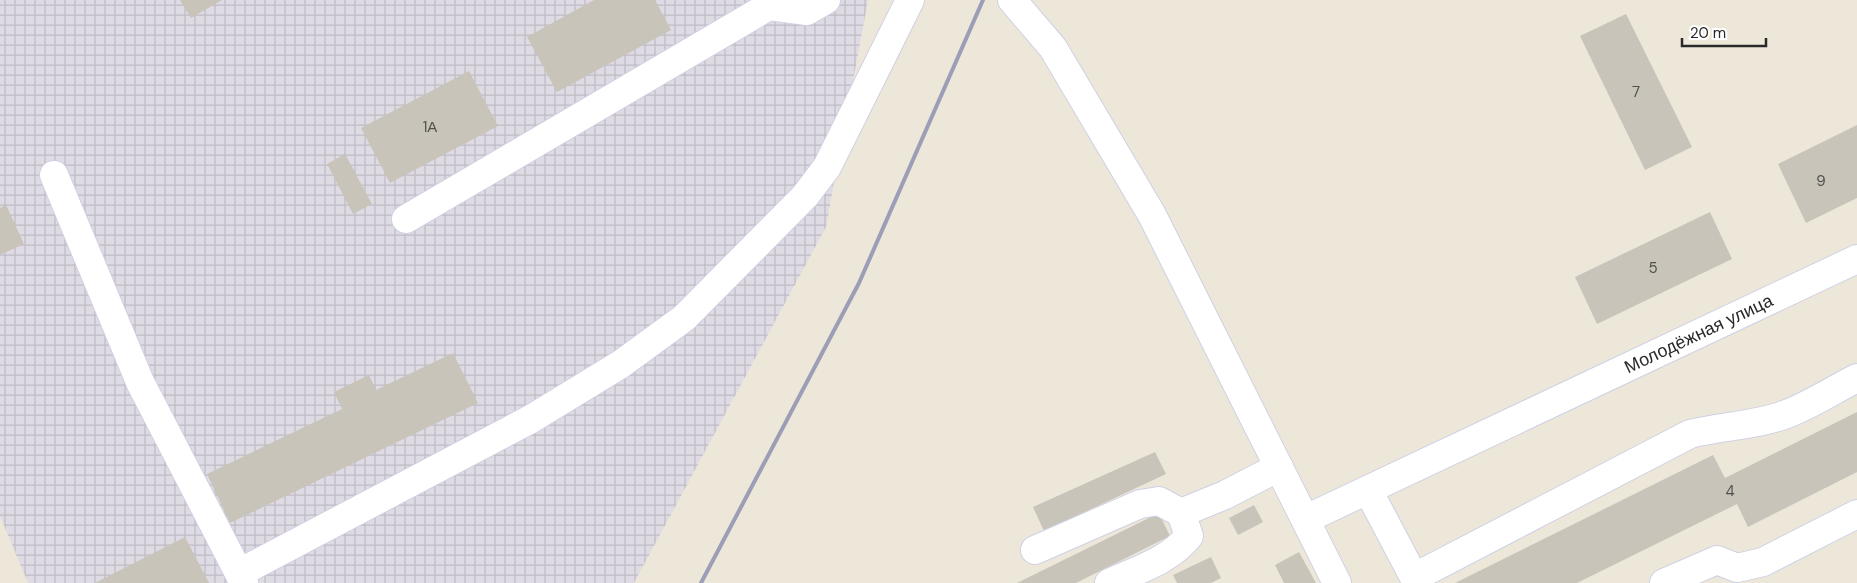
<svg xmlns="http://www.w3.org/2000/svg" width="1857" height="583" font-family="'DM Sans',sans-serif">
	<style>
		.industrial { fill: url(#industrial-grid) }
		.building { fill: #c8c4ba }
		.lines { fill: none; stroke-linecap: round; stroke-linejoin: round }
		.minor-casing { stroke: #cfd1e4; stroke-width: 30 }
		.minor { stroke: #fff; stroke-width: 28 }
		.rail { stroke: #9c9db6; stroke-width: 4 }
		.labels { text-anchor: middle; stroke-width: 4; stroke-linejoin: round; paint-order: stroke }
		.number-label { font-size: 15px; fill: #51504d }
		.street-label { font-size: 18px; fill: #292929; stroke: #fff }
	</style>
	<defs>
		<pattern id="industrial-grid" width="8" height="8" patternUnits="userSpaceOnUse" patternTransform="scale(1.25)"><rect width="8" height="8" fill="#dfdbe5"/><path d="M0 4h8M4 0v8" fill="none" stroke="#bfbcc4"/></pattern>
	</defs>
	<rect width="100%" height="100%" fill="#ede7da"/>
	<polygon class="industrial" points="0,0 868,0 826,227 634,583 28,583 0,516"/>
	<g class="building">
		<polygon points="180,0 222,0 191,18"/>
		<polygon points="594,0 655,0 671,30 557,92 527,37"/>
		<polygon points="1626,14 1692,147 1645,170 1580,36"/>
		<polygon points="469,71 498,126 390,183 361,128"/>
		<polygon points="1857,125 1857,198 1806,223 1778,164"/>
		<polygon points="345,154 372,204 353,214 327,164"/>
		<polygon points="6,205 24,244 0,255 0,208"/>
		<polygon points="1710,212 1732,259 1597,324 1575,277"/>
		<polygon points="453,353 478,403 230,523 207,474 342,409 334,392 369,375 376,390"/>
		<polygon points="1857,412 1857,472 1748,527 1737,504 1577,583 1455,583 1713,455 1725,478"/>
		<polygon points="1155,452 1166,474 1044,531 1033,507"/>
		<polygon points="1254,505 1263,522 1238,535 1229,518"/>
		<polygon points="1159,513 1170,536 1076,583 1017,583"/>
		<polygon points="185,537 209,583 95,583"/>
		<polygon points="1299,552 1316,583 1284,583 1275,565"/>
		<polygon points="1211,557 1221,578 1211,583 1177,583 1173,575"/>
	</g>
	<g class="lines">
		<defs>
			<g id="minor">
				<polyline points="1012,0 1053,48 1152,215 1337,583"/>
				<polyline points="54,175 140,382 244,583"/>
				<polyline points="406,219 769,6 807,11 826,0"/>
				<polyline points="1368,490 1417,583"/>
				<path id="s1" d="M1306,519l551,-260"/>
				<polyline points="1035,550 1140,504 1159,501 1181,513 1225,495 1279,467"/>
				<polyline points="239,573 531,419 621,364 684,318 805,196 827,167 910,0"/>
				<path d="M1415,577l275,-143c31,-8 64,-8 94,-19 25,-9 49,-25 73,-37"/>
				<path d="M1109,583c28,-13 60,-22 80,-47l-8,-23"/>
				<polyline points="1664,583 1717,560 1737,568 1763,562 1857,514"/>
			</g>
		</defs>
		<use href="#minor" class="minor-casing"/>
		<use href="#minor" class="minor"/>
		<polyline class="rail" points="701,583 859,283 983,0"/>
	</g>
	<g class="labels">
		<g class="number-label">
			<text x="1636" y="97">7</text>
			<text x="430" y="132">1А</text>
			<text x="1821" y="186">9</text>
			<text x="1653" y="273">5</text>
			<text x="1730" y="496">4</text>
		</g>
		<g class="street-label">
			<text dy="6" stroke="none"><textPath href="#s1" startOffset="434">Молодёжная улица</textPath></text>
		</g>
	</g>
	<path d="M1682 38v8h84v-8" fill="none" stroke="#292929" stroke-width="2.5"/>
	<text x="1690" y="38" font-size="15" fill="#292929" stroke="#ffffff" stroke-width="4" paint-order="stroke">20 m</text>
</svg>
